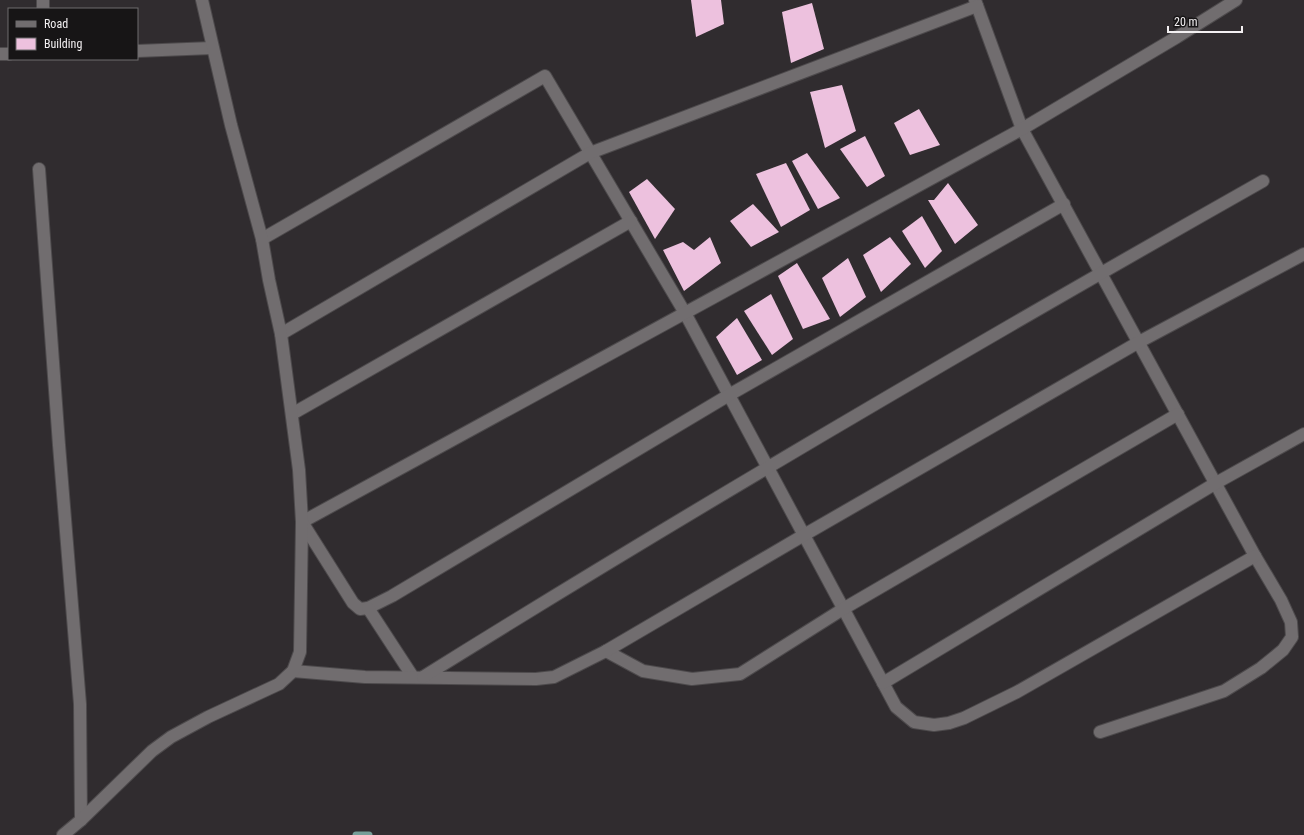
<svg xmlns="http://www.w3.org/2000/svg" width="1304" height="835" font-family="'Roboto Condensed',sans-serif">
	<style>
		.lines { fill: none; stroke-linecap: round; stroke-linejoin: round }
		.stream { stroke: #769e98; stroke-width: 7 }
		.building { fill: #edc1de }
		.minor-casing { stroke: #4d4a4c; stroke-width: 14 }
		.minor { stroke: #716d6f; stroke-width: 12 }
	</style>
	<rect width="100%" height="100%" fill="#302c2f"/>
	<g class="lines">
		<polyline class="stream" points="356,835 369,835"/>
	</g>
	<g class="building">
		<polygon points="691,0 721,0 724,24 696,37"/>
		<polygon points="812,3 824,49 791,63 782,12"/>
		<polygon points="842,85 856,131 825,148 810,92"/>
		<polygon points="919,109 940,145 910,155 894,123"/>
		<polygon points="865,136 885,176 867,187 840,149"/>
		<polygon points="807,153 840,198 818,209 792,161"/>
		<polygon points="786,163 810,210 781,227 756,174"/>
		<polygon points="647,179 675,209 655,239 629,192"/>
		<polygon points="948,183 978,225 955,244 928,200 934,200"/>
		<polygon points="753,204 779,232 751,247 730,221"/>
		<polygon points="922,216 942,251 925,268 902,231"/>
		<polygon points="710,237 721,263 684,291 663,250 683,242 694,250"/>
		<polygon points="890,237 911,264 881,292 863,255"/>
		<polygon points="848,258 866,297 840,317 822,278"/>
		<polygon points="797,263 830,319 803,329 778,276"/>
		<polygon points="771,294 793,339 772,355 744,311"/>
		<polygon points="737,318 762,360 737,375 716,337"/>
	</g>
	<g class="lines">
		<defs>
			<g id="minor">
				<polyline points="43,0 43,9"/>
				<polyline points="975,0 1022,129 1255,556 1281,600 1291,622 1292,637 1283,650 1261,668 1224,691 1100,732"/>
				<polyline points="137,51 212,48"/>
				<polyline points="0,54 9,54"/>
				<polyline points="39,169 59,445 80,704 81,820"/>
				<polyline points="262,239 545,76 685,313 896,707 914,722 934,725 949,723 964,718 1017,692 1255,556"/>
				<polyline points="281,334 590,153 977,6"/>
				<polyline points="292,414 631,221"/>
				<polyline points="302,522 1022,129 1177,37 1236,0"/>
				<polyline points="302,522 353,603 360,609 368,608 392,596 729,395 1064,204"/>
				<polyline points="368,608 413,677"/>
				<polyline points="606,651 643,671 692,679 740,674 843,609 1178,414"/>
				<polyline points="293,671 365,677 536,679 554,677 606,651 804,535 1139,342 1304,254"/>
				<path d="M423,677c276,-172 557,-336 840,-496"/>
				<polyline points="883,683 1216,483 1304,434"/>
				<polyline points="63,835 81,820 152,751 171,737 208,717 279,684 293,671 300,652 302,522 299,470 281,334 269,280 262,239 231,125 202,0"/>
			</g>
		</defs>
		<use href="#minor" class="minor-casing"/>
		<use href="#minor" class="minor"/>
	</g>
	<rect x="8" y="8" width="130" height="52" fill="#171516" stroke="#6f6d6e"/>
	<rect x="16" y="21" width="20" height="6" fill="#716d6f" stroke="#6f6d6e"/>
	<text x="44" y="28" font-size="12" fill="#f3f0f2">Road</text>
	<rect x="16" y="38" width="20" height="12" fill="#edc1de" stroke="#6f6d6e"/>
	<text x="44" y="48" font-size="12" fill="#f3f0f2">Building</text>
	<path d="M1168 26v6h74v-6" fill="none" stroke="#f3f0f2" stroke-width="2"/>
	<text x="1174" y="26" font-size="12" fill="#f3f0f2" stroke="#171516" stroke-width="3" paint-order="stroke">20 m</text>
</svg>
